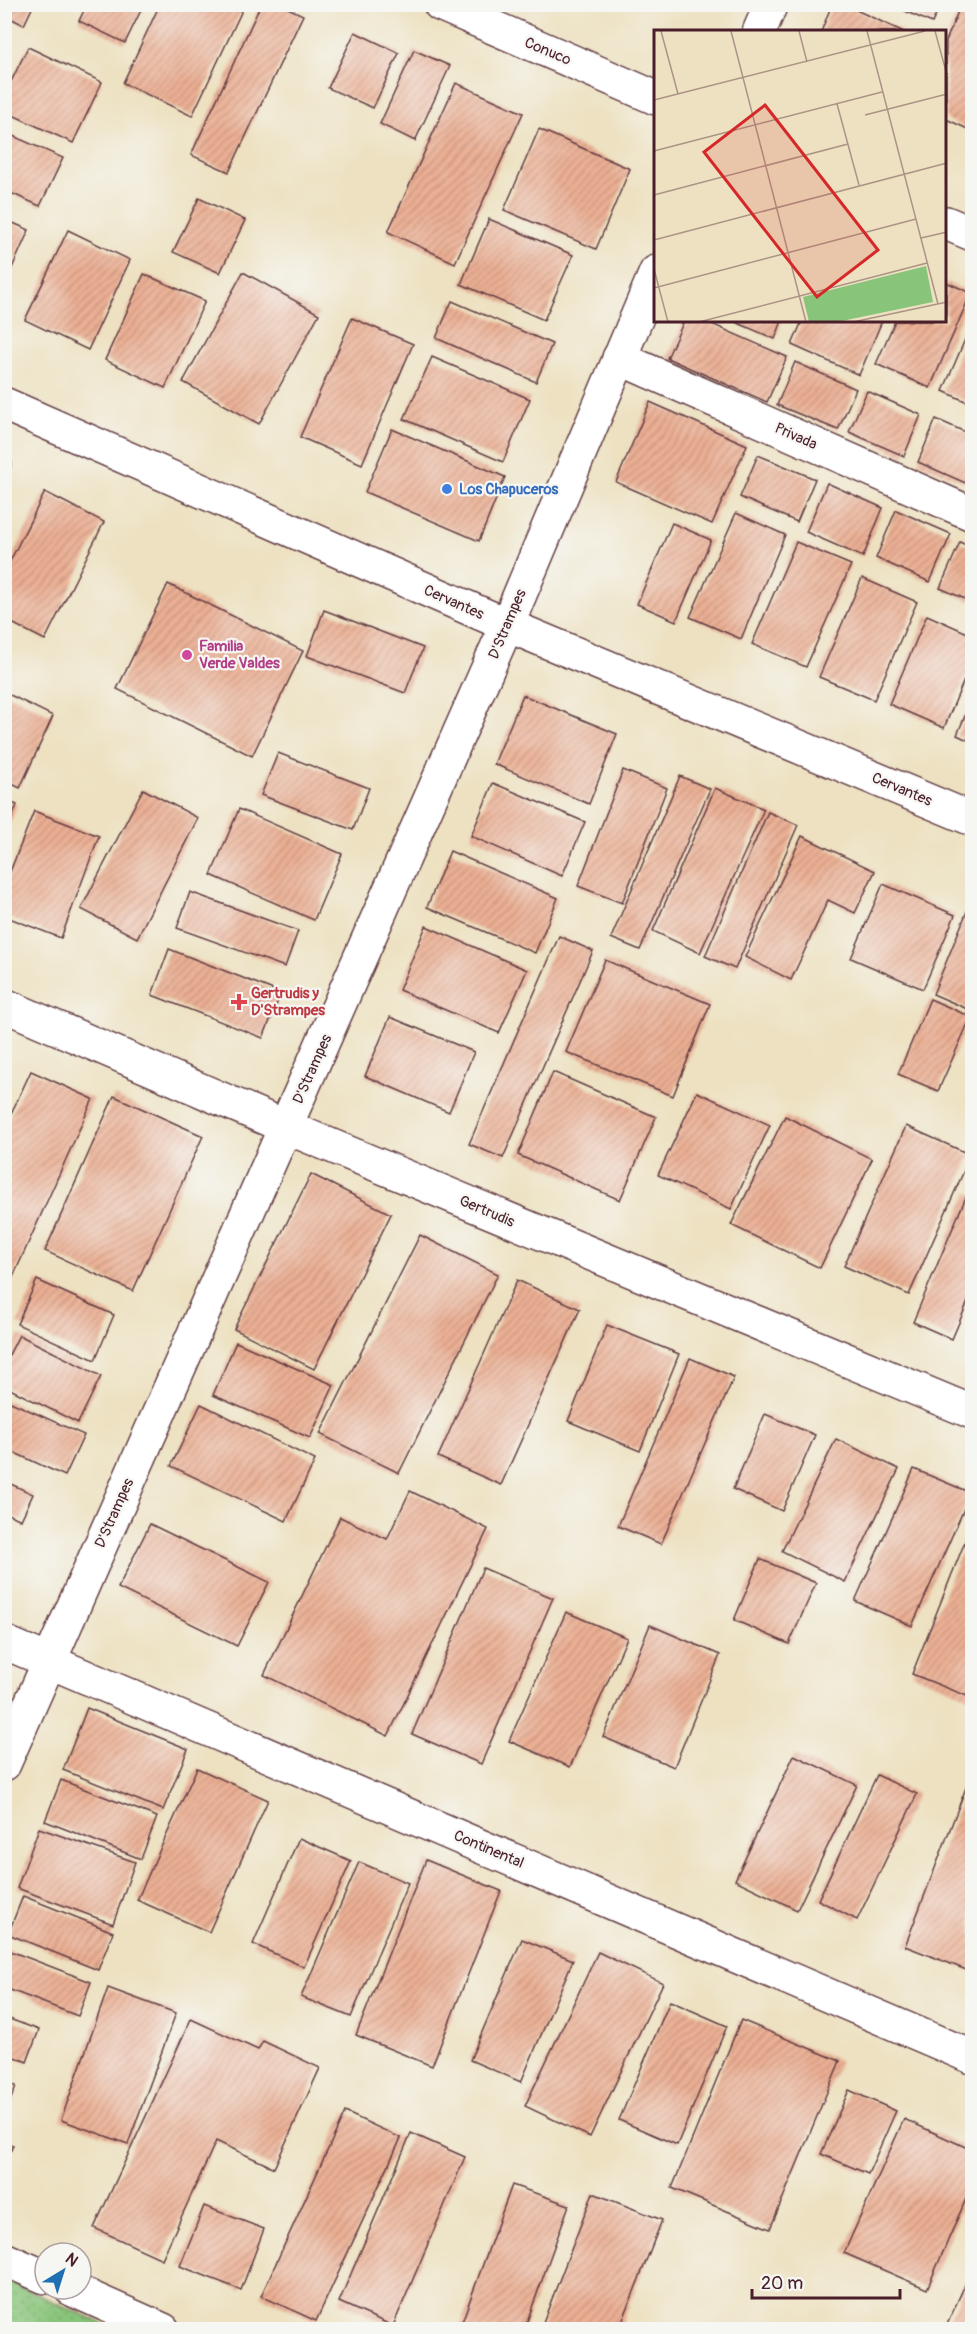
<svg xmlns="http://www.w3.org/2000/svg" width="977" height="2334" font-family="Pangolin,sans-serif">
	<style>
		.park { fill: url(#park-dots); stroke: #697252; stroke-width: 1.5 }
		.building { fill: url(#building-hatch) }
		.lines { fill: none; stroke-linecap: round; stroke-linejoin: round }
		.minor-casing { stroke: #623c42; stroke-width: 36 }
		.minor { stroke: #fff; stroke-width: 33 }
		.shop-dot { fill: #3f7fe0; stroke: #f6f6f2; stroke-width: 2 }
		.hotel-dot { fill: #d1479c; stroke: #f6f6f2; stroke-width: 2 }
		.health-dot { fill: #e0444e; stroke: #f6f6f2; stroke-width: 2 }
		.labels { text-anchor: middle; stroke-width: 4.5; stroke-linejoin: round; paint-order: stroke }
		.street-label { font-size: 15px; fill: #4a1f2b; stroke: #f6f6f2 }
		.shop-label { font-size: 15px; font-weight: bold; fill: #366cbe; stroke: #f6f6f2; text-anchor: start }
		.hotel-label { font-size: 15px; font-weight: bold; fill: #b23c85; stroke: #f6f6f2; text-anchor: start }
		.health-label { font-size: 15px; font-weight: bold; fill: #be3a42; stroke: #f6f6f2; text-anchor: start }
		.inset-road { fill: none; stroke: #ac9385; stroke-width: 1.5 }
		.view { fill: #d62828; fill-opacity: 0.15; stroke: #d62828; stroke-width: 3 }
		.inset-edge { fill: none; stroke: #4a1f2b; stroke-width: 3 }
	</style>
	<defs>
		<pattern id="park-dots" width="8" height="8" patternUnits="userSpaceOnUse" patternTransform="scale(1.5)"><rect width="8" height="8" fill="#88c479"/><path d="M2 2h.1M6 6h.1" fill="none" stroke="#719f63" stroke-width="1.8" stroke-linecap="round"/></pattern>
		<pattern id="building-hatch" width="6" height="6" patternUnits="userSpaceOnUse" patternTransform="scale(1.5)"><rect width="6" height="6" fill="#ecb094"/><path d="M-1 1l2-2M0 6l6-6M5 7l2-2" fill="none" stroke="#c18f79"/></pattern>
	</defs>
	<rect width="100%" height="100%" fill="#f6f6f2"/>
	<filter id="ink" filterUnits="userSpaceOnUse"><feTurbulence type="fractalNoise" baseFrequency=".0167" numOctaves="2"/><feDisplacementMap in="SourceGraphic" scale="12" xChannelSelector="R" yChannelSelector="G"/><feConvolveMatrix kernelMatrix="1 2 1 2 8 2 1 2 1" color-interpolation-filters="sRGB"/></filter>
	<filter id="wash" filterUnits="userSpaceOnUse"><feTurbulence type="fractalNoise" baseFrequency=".008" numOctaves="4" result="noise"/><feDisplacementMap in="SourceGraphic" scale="24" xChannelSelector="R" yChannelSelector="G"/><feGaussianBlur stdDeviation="1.35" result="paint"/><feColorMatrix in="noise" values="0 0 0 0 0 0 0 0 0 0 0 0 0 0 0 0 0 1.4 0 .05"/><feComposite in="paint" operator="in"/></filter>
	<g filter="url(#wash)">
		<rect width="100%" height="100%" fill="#ede1c1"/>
		<polygon class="park" points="5,2280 115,2329 5,2329"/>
		<g id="blocks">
			<g class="building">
				<polygon points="4,4 34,4 24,25 4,15"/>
				<polygon points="87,4 144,4 125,43 79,21"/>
				<polygon points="160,4 245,4 192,116 123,83"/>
				<polygon points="261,4 279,4 303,15 229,172 191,155"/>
				<polygon points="832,4 843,4 904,32 821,32"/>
				<polygon points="889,4 941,4 932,23"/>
				<polygon points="961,4 972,4 972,131 946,119 946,41"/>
				<polygon points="355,32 399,53 373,108 328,88"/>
				<polygon points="28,47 102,82 73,143 4,111 4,96"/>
				<polygon points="414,50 450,66 415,141 380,124"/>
				<polygon points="456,83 523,113 455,263 388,232"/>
				<polygon points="539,129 630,169 596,249 504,210"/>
				<polygon points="4,132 63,158 40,206 4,190"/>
				<polygon points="199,198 245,220 220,273 173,252"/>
				<polygon points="4,219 29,230 4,286"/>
				<polygon points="489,219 573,255 544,320 461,284"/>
				<polygon points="68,230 130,260 88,350 25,320"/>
				<polygon points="243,272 319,314 259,424 183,382"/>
				<polygon points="144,274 205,301 165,388 105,360"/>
				<polygon points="946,282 971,293 930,388 876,364 895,321 946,321"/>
				<polygon points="452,301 552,344 536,382 436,338"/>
				<polygon points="352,318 413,344 362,464 300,437"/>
				<polygon points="684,321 705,321 787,357 767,402 667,358"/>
				<polygon points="733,321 782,321 775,339"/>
				<polygon points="802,321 882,321 859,375 792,345"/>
				<polygon points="972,323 972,404 943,391"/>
				<polygon points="432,357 530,399 503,462 404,419"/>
				<polygon points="795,362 856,389 838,430 777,405"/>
				<polygon points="867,391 921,415 904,456 849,432"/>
				<polygon points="650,402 747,445 712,524 616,482"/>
				<polygon points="936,419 972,435 972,479 970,485 918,462"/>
				<polygon points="392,429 505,477 479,541 365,492"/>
				<polygon points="758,455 815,479 797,522 740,497"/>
				<polygon points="4,459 12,463 5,480 4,480"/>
				<polygon points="827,483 883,508 863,557 806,532"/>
				<polygon points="45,492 104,522 45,640 4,619 4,573"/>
				<polygon points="896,510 951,534 930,582 876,558"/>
				<polygon points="736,513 785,535 741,639 690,617"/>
				<polygon points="672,523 711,540 676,621 637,604"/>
				<polygon points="796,542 851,565 806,667 752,644"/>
				<polygon points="960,542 972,548 972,602 940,588"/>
				<polygon points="862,578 917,602 874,700 819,677"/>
				<polygon points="168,584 303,651 252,756 117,689"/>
				<polygon points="324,610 423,648 405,693 307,656"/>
				<polygon points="927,615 972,635 972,661 944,728 889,704"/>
				<polygon points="4,692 53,716 20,788 4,780"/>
				<polygon points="523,695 617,734 589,804 494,764"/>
				<polygon points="972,699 972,742 957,735"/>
				<polygon points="278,753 369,788 353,830 261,795"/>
				<polygon points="623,770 667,788 622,903 578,886"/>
				<polygon points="680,776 710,789 640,950 611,938"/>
				<polygon points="493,783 585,822 562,876 471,836"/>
				<polygon points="715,788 764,809 700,953 653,931"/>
				<polygon points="143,789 198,818 137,938 81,909"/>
				<polygon points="4,800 17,805 5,835 4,835"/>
				<polygon points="239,809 342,854 314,920 211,875"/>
				<polygon points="34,811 99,836 61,938 4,916 4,887"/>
				<polygon points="768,812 798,825 735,969 705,956"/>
				<polygon points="802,836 875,871 855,913 828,900 791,980 745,957"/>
				<polygon points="450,851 558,898 535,953 427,907"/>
				<polygon points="883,884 955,915 923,989 851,958"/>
				<polygon points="190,892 298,931 285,967 177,928"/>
				<polygon points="970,904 972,905 972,1011 933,994"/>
				<polygon points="426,926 527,970 499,1033 399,990"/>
				<polygon points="559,936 593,951 503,1158 469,1144"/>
				<polygon points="169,949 281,993 263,1038 152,995"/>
				<polygon points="605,960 710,1004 673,1096 566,1052"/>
				<polygon points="930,999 971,1017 938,1091 898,1074"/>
				<polygon points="390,1017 474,1052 449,1112 365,1076"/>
				<polygon points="31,1071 93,1099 13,1277 4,1273 4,1129"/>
				<polygon points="553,1072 656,1117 620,1200 518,1155"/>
				<polygon points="697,1092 770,1125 731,1209 658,1175"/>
				<polygon points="114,1096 203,1136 133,1291 45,1251"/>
				<polygon points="785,1116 872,1159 820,1268 731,1225"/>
				<polygon points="906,1126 971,1155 909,1295 844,1266"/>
				<polygon points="311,1174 391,1214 314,1369 234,1329"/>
				<polygon points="968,1192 972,1194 972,1292 952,1339 913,1322"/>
				<polygon points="420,1235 498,1274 399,1473 320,1434"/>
				<polygon points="37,1280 114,1315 95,1360 17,1324"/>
				<polygon points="517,1280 580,1309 501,1485 438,1457"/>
				<polygon points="607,1325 679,1354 640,1451 568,1421"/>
				<polygon points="19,1335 101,1376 78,1423 4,1386 4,1365"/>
				<polygon points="236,1342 334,1385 310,1438 213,1395"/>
				<polygon points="690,1358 734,1377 661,1544 618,1526"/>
				<polygon points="4,1399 84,1435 65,1476 4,1448"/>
				<polygon points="201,1404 315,1460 286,1521 171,1466"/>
				<polygon points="765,1414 815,1435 782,1511 733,1489"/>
				<polygon points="836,1439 899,1469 845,1582 782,1551"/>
				<polygon points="914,1469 971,1493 912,1626 855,1601"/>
				<polygon points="4,1481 33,1494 21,1520 4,1512"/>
				<polygon points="410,1491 488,1529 388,1736 264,1675 340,1517 387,1539"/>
				<polygon points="150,1524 269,1582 237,1646 118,1588"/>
				<polygon points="972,1524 972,1698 912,1674"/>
				<polygon points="760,1559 816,1583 789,1644 734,1620"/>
				<polygon points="483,1568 553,1598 481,1764 412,1734"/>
				<polygon points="566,1612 627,1638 570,1767 509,1741"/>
				<polygon points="650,1625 720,1655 674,1767 603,1737"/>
				<polygon points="87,1708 188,1749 163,1810 63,1770"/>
				<polygon points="794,1755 857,1785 797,1910 735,1880"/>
				<polygon points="197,1768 268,1800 209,1932 137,1900"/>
				<polygon points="972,1772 972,1961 969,1971 905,1946"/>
				<polygon points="877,1775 917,1794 857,1920 818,1900"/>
				<polygon points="61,1780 157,1817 141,1859 45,1821"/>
				<polygon points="39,1828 135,1862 113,1924 17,1888"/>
				<polygon points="299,1838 351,1861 304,1967 253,1944"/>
				<polygon points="426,1860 501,1891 432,2066 356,2035"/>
				<polygon points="359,1862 408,1883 351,2017 301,1997"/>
				<polygon points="23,1896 113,1932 98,1970 8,1934"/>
				<polygon points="522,1939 573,1960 521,2082 470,2060"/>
				<polygon points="5,1949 91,1982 78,2016 5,1988"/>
				<polygon points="598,1952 663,1983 590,2137 525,2106"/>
				<polygon points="108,1988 176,2013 128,2144 61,2120"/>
				<polygon points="670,2001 727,2026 677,2145 619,2120"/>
				<polygon points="4,2017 39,2030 27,2062 4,2053"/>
				<polygon points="191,2019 258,2050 263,2041 320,2068 274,2168 216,2141 162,2259 94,2228"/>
				<polygon points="741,2020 840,2061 770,2229 672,2188"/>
				<polygon points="4,2082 16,2086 5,2114 4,2114"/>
				<polygon points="849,2090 896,2111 868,2174 821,2154"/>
				<polygon points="345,2112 401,2138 316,2321 261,2296"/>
				<polygon points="904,2119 972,2150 972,2185 927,2289 844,2253"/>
				<polygon points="411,2133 465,2157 393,2326 339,2302"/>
				<polygon points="4,2142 13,2145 5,2165 4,2165"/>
				<polygon points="512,2185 569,2205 524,2330 459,2330"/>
				<polygon points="593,2193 662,2220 619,2330 540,2330"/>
				<polygon points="204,2206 264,2229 241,2290 180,2266"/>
				<polygon points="972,2269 972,2330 951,2330 946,2327"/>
			</g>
		</g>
	</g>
	<g filter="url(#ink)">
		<use href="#blocks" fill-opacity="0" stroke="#623c42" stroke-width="1.5"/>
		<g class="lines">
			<defs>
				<g id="minor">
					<polyline points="440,4 656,98"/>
					<polyline points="759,32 771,4"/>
					<polyline points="946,223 972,234"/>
					<polyline points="619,358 972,514"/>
					<polyline points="4,404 507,625 972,819"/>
					<polyline points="4,1005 286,1127 972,1412"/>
					<polyline points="4,1642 972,2057"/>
					<polyline points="4,1764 507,625 656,272"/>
					<polyline points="4,2259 45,2277"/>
					<polyline points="71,2289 163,2330"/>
				</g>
			</defs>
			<use href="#minor" class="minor-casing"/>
			<use href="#minor" class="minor"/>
		</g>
	</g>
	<circle class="shop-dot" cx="447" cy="489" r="6"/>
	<circle class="hotel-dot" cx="187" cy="655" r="6"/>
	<path class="health-dot" d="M236 993h6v6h6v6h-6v6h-6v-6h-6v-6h6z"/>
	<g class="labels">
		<g class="street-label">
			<text transform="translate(548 51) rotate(23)" y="5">Conuco</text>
			<text transform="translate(796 436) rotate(24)" y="5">Privada</text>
			<text transform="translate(454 602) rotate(24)" y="5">Cervantes</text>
			<text transform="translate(507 624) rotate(-67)" y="5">D'Strampes</text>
			<text transform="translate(902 789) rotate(23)" y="5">Cervantes</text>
			<text transform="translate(312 1069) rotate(-66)" y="5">D'Strampes</text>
			<text transform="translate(487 1211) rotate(23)" y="5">Gertrudis</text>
			<text transform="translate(114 1513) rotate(-66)" y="5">D'Strampes</text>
			<text transform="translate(489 1849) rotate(23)" y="5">Continental</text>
		</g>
		<g class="shop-label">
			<text x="459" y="494">Los Chapuceros</text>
		</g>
		<g class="hotel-label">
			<text x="199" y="651">Familia<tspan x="199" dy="17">Verde Valdes</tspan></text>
		</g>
		<g class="health-label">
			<text x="251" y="998">Gertrudis y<tspan x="251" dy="17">D'Strampes</tspan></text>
		</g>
	</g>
	<g transform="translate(654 30)">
		<rect width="292" height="292" fill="#ede1c1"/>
		<path d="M272,236l7,36 -96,20h-28l-6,-25z" fill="#88c479"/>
		<path class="inset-road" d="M7,1l17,63M77,1l75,291M145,1l8,31M213,1l71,273M281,1l12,44M0,70l271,-69M183,74l22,81M211,85l82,-21M0,121l228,-59M0,165l194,-51M267,208l26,-6M0,210l293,-77M0,239l14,53M0,258l262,-69M45,292l228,-59M199,292l94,-20"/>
		<path class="view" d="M111,75l113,145 -61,47 -113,-145z"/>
		<rect width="292" height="292" class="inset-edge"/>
	</g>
	<rect width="977" height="2334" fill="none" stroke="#f6f6f2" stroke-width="24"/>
	<g transform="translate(63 2271) rotate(38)"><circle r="28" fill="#f6f6f2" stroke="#b1a0a2" stroke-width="1.5"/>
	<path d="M0-4.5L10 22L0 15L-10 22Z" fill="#1f6fb2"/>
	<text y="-9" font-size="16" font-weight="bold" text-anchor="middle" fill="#4a1f2b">N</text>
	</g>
	<path d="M752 2289v9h148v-9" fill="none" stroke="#4a1f2b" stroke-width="3"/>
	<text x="761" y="2289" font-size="18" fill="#4a1f2b" stroke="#f6f6f2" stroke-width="4.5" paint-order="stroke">20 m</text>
</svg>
